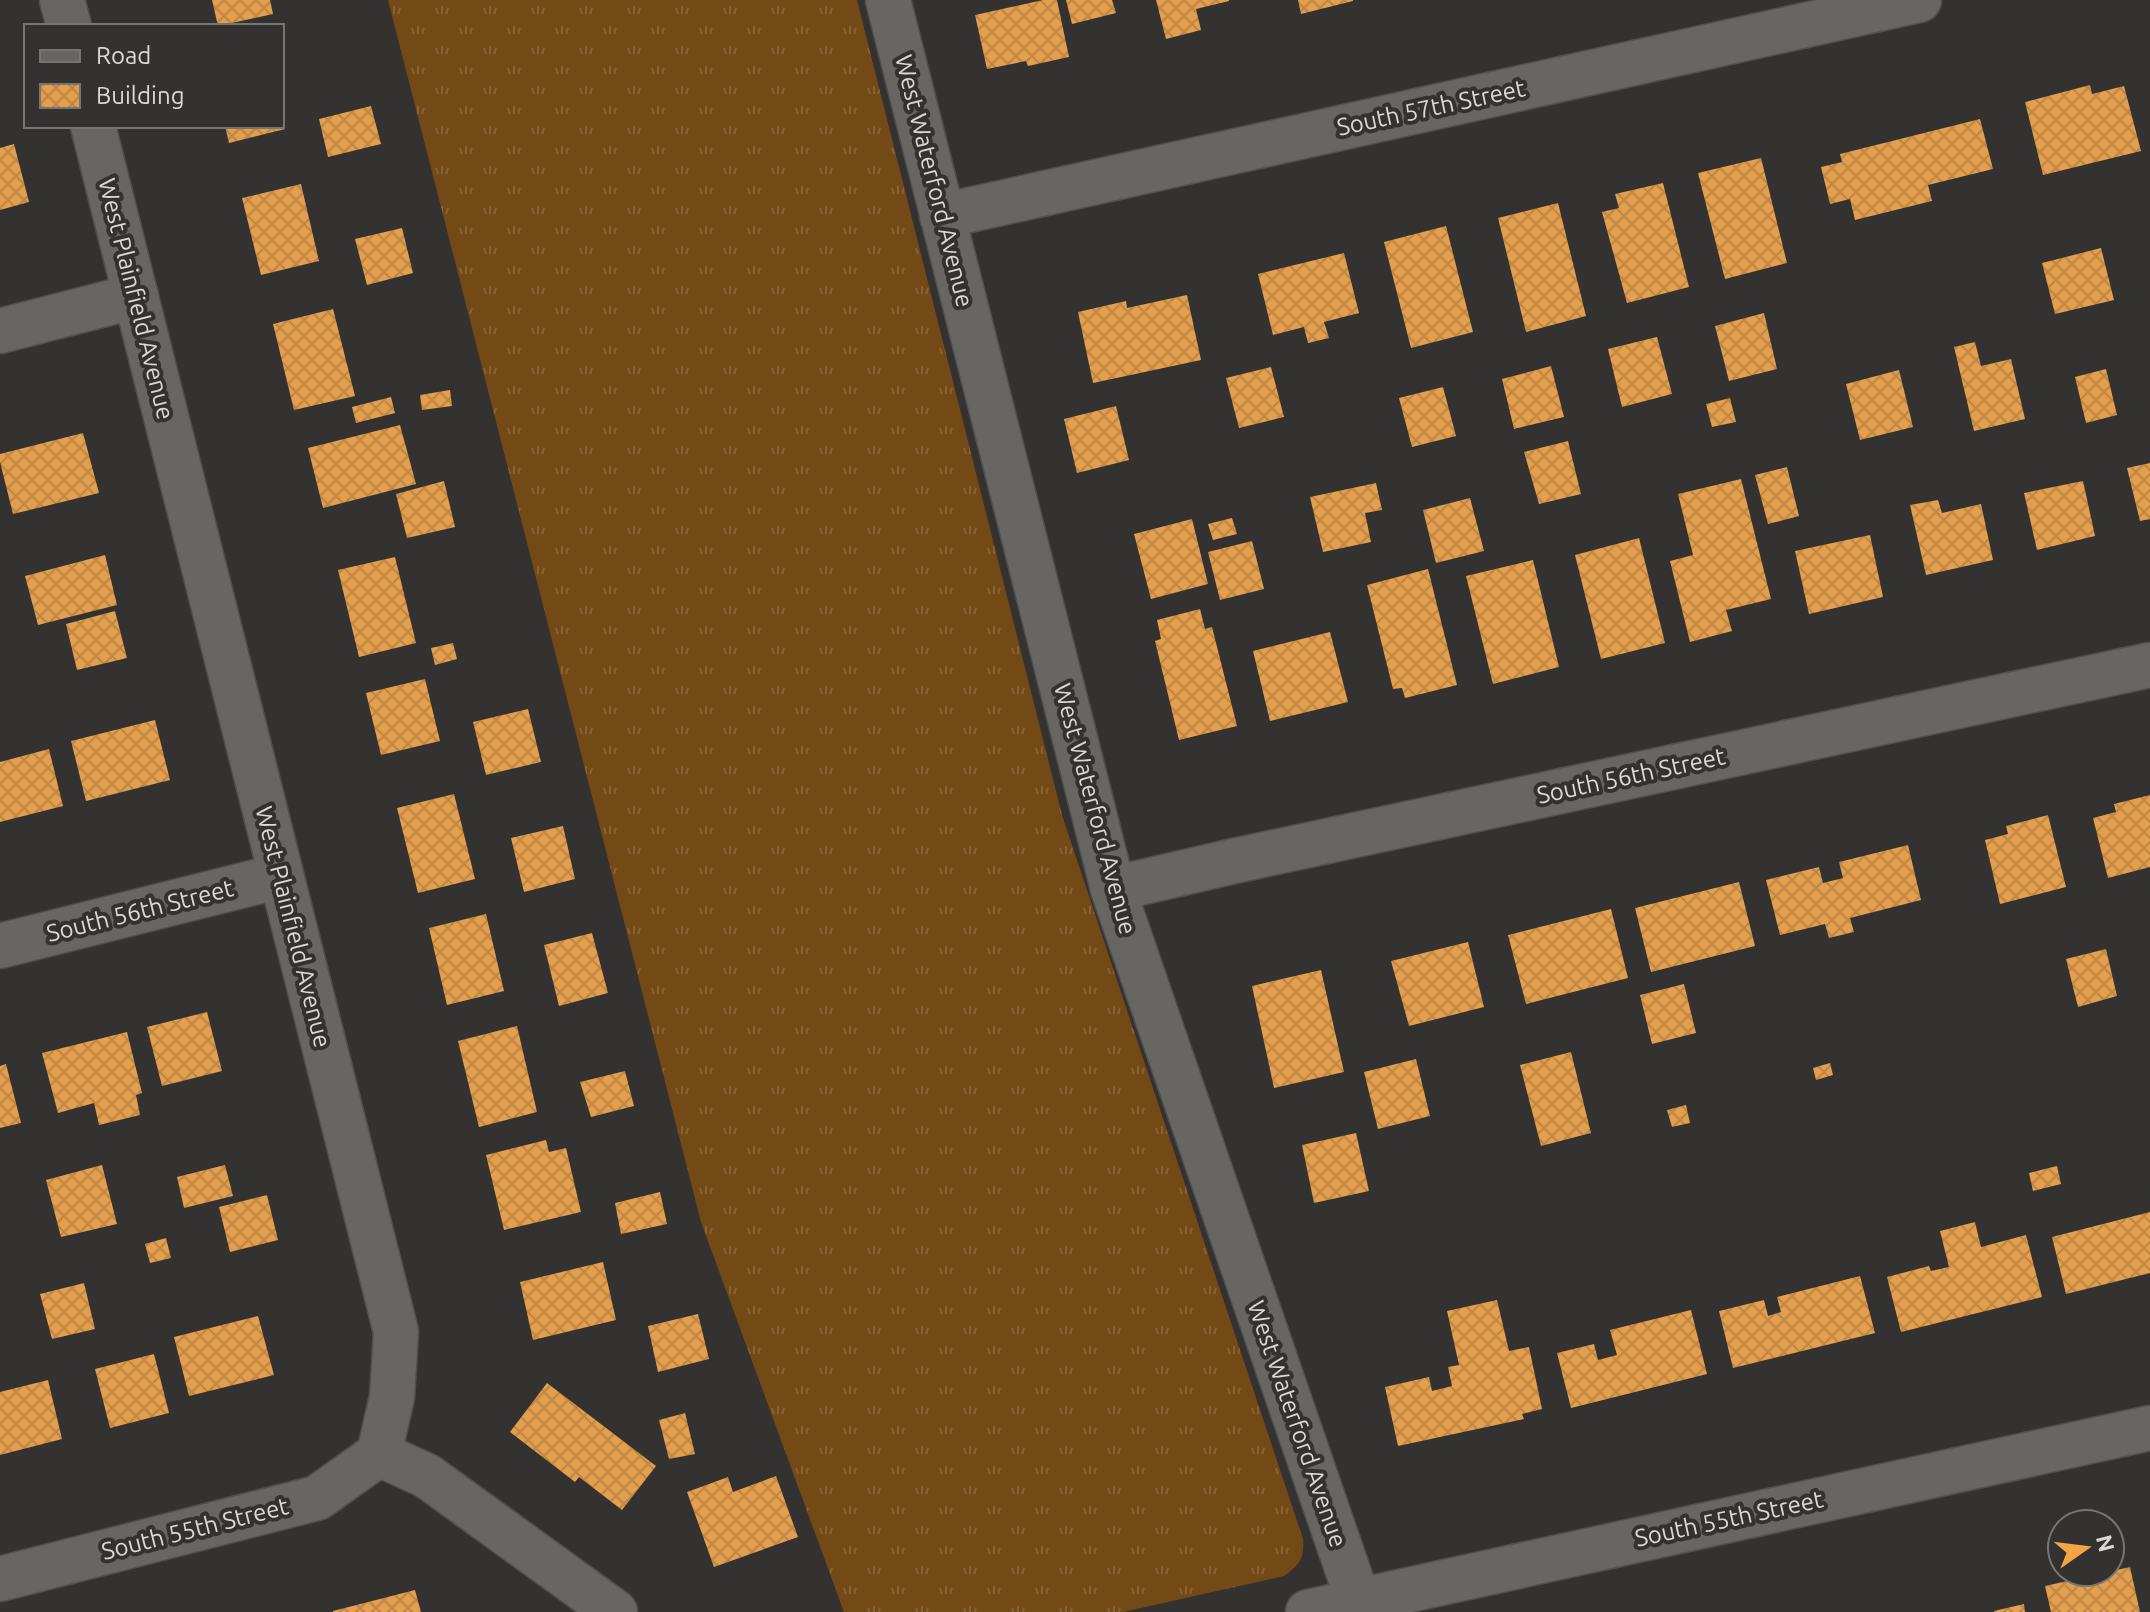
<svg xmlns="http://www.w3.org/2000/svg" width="2150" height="1612" font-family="Ubuntu,sans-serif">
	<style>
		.grass { fill: url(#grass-tufts) }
		.building { fill: url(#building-cross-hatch) }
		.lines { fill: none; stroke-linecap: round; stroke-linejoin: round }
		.minor-casing { stroke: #514f4e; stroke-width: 47 }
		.minor { stroke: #686663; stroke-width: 44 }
		.labels { text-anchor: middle; stroke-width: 8; stroke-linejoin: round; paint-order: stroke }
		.street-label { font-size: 24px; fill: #dad9d8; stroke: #343230 }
	</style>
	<defs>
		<pattern id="grass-tufts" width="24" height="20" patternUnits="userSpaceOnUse" patternTransform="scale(2)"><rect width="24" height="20" fill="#734915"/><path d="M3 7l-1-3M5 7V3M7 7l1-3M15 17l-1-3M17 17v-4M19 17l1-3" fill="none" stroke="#866336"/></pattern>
		<pattern id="building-cross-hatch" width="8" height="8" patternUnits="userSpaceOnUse" patternTransform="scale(2)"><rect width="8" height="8" fill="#e59e4b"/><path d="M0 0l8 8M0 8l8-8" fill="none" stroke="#bc8748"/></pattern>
	</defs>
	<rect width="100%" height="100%" fill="#343230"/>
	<path class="grass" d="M388,0h469l205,815 241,724c1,21 -3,25 -19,37l-161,36h-279l-143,-390z"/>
	<g class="building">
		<polygon points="212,0 270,0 273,14 218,26"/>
		<polygon points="1043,0 1057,0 1069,57 1028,66 1026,61 987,69 975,15"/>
		<polygon points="1066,0 1112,0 1116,13 1072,24"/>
		<polygon points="1156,0 1229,0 1229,1 1196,9 1201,30 1166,39"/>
		<polygon points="1298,0 1353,0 1353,1 1301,14"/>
		<polygon points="2090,85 2092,94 2124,86 2141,151 2043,175 2025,102"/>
		<polygon points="371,106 381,144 328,157 319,119"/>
		<polygon points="1980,119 1993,169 1928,185 1932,201 1855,220 1850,199 1830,204 1821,167 1842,162 1840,154"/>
		<polygon points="225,126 284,126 285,129 229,143"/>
		<polygon points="14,144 29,202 0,210 0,148"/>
		<polygon points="1761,158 1787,263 1725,279 1698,173"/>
		<polygon points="1663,183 1689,287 1627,303 1602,212 1619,208 1615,194"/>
		<polygon points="301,184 319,261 261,275 242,198"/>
		<polygon points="1558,203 1586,316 1526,332 1498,218"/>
		<polygon points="1446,226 1473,332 1411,348 1384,242"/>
		<polygon points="402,228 413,273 367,285 355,239"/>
		<polygon points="2101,248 2114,300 2055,314 2042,263"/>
		<polygon points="1344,253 1359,313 1324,322 1329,338 1308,343 1304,327 1273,335 1258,274"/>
		<polygon points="1187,295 1201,360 1093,383 1078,312 1126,301 1127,308"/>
		<polygon points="333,309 355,396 294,410 273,324"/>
		<polygon points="1764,313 1777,369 1729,381 1715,326"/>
		<polygon points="1657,337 1672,394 1622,407 1608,349"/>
		<polygon points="1975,342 1981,366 2011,359 2025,419 1974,431 1954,347"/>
		<polygon points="1551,366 1564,417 1514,429 1502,379"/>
		<polygon points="1271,367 1284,417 1239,428 1226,378"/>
		<polygon points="2106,369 2117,415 2086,423 2075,377"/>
		<polygon points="1899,370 1913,427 1860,440 1846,384"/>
		<polygon points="1443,387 1456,436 1412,447 1399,398"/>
		<polygon points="450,390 452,406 422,410 420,395"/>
		<polygon points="391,397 395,413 356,423 352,407"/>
		<polygon points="1730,398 1736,422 1712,427 1706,404"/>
		<polygon points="1116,406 1129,460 1077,473 1064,419"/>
		<polygon points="400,425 416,484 323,508 308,448"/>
		<polygon points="83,433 99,493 13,514 0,462 0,454"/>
		<polygon points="1568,441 1581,494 1539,504 1524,452"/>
		<polygon points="2150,463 2150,519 2140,521 2127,468"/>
		<polygon points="1787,467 1799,516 1768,524 1755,475"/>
		<polygon points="1741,479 1771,599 1726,610 1732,631 1690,642 1670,561 1693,555 1678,494"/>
		<polygon points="444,481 455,527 407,538 396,494"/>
		<polygon points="2083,481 2095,536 2037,550 2024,493"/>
		<polygon points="1376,483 1382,510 1365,513 1371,542 1323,552 1310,497"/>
		<polygon points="1470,498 1484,551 1436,563 1423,510"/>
		<polygon points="1938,500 1942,513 1981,504 1993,560 1926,575 1910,505"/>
		<polygon points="1232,518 1237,534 1213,540 1208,524"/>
		<polygon points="1192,519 1208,584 1151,599 1134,534"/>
		<polygon points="1870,535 1883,597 1809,614 1795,551"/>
		<polygon points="1639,538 1665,643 1601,659 1575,555"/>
		<polygon points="1252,541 1264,589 1220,600 1208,552"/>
		<polygon points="105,555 117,605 38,625 25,576"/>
		<polygon points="395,557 416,643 359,657 338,570"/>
		<polygon points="1533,560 1559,667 1493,684 1466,576"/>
		<polygon points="1428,569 1457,685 1405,698 1402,688 1393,689 1367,585"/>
		<polygon points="1200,609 1205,629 1212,627 1237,726 1179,740 1155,641 1161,639 1157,620"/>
		<polygon points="115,611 127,658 77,670 66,624"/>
		<polygon points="1330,632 1348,702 1270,721 1253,651"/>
		<polygon points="453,643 457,659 435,665 431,648"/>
		<polygon points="425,679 440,741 381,755 366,693"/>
		<polygon points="528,709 541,762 486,775 473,722"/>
		<polygon points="155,720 170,780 86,801 71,741"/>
		<polygon points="49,749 63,806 0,822 0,762"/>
		<polygon points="454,794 475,879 418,893 397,808"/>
		<polygon points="2150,795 2150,867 2108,878 2093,818 2116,812 2114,804"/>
		<polygon points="2048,815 2066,887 2000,904 1985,840 2008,834 2006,826"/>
		<polygon points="563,826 575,879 524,892 511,838"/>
		<polygon points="1908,845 1921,900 1850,918 1854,932 1829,938 1825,924 1780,935 1766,880 1819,867 1823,883 1843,878 1839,862"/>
		<polygon points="1739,882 1755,946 1651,972 1635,908"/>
		<polygon points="1611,909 1628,978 1526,1004 1508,935"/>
		<polygon points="486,914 504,991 447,1005 429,928"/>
		<polygon points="592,933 608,993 559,1006 544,945"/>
		<polygon points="1468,942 1484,1007 1409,1026 1391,961"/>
		<polygon points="2106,949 2117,996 2078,1007 2066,959"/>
		<polygon points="1321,970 1344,1072 1274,1088 1252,986"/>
		<polygon points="1684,984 1696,1033 1652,1044 1640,995"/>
		<polygon points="207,1012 222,1071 162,1086 147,1027"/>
		<polygon points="517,1026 537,1112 479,1127 458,1041"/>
		<polygon points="127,1032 142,1093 136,1095 140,1115 99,1125 94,1103 58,1113 42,1053"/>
		<polygon points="1571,1052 1591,1133 1541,1146 1520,1065"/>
		<polygon points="1416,1059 1430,1116 1378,1129 1364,1072"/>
		<polygon points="1830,1063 1833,1075 1816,1080 1813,1068"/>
		<polygon points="6,1064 21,1123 0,1128 0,1066"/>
		<polygon points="625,1071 634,1106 591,1117 580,1082"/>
		<polygon points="1686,1105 1690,1123 1672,1127 1667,1110"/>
		<polygon points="1356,1133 1369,1191 1314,1203 1302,1145"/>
		<polygon points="546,1140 549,1152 566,1148 581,1212 504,1230 486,1155"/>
		<polygon points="102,1165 117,1224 61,1237 46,1180"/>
		<polygon points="225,1165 233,1196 184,1208 177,1177"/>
		<polygon points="2057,1166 2061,1184 2033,1191 2029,1173"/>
		<polygon points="660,1192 667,1224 621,1234 615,1203"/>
		<polygon points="267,1195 278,1240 230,1252 219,1207"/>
		<polygon points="2150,1212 2150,1273 2066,1294 2052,1237"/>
		<polygon points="1975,1222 1981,1247 2026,1235 2042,1297 1901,1332 1887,1277 1929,1266 1931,1271 1949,1267 1940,1231"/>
		<polygon points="166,1238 171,1258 150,1263 145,1244"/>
		<polygon points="603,1262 616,1320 533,1340 520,1282"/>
		<polygon points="1860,1276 1875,1333 1733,1368 1719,1311 1764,1300 1768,1316 1781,1312 1777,1297"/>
		<polygon points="84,1283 95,1329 52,1339 40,1294"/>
		<polygon points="1497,1300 1509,1351 1529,1347 1542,1409 1522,1414 1524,1419 1398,1446 1385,1387 1429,1377 1432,1391 1452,1386 1448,1367 1459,1365 1447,1311"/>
		<polygon points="1691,1310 1707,1374 1571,1408 1557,1353 1594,1344 1598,1360 1617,1355 1610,1330"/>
		<polygon points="698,1314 709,1359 658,1372 648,1326"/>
		<polygon points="258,1316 274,1375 189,1396 174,1337"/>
		<polygon points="154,1354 169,1413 110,1428 95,1369"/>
		<polygon points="48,1380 62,1439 0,1455 0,1392"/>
		<polygon points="547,1383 656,1466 622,1510 579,1477 575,1482 510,1432"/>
		<polygon points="685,1413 695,1454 669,1459 659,1420"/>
		<polygon points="776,1476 798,1537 714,1567 687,1492 728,1477 733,1492"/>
		<polygon points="2130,1567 2140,1612 2051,1612 2045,1586"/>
		<polygon points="415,1590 421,1612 333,1612 333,1611"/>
		<polygon points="2024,1604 2025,1612 1994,1612 1994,1611"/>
	</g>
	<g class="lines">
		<defs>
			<g id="minor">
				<polyline points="62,0 69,26"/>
				<polyline points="888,0 1113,889 1358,1600"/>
				<polyline points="93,126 396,1332 392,1397 379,1454 427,1476 615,1612"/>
				<polyline points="942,216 1919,0"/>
				<polyline points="0,331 136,296"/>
				<polyline points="1113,889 1234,861 2150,665"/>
				<polyline points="0,946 280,876"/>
				<polyline points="0,1579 317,1498 379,1454"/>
				<polyline points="1308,1612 2150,1428"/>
			</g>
		</defs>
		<use href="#minor" class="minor-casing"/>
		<use href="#minor" class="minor"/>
	</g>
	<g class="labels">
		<g class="street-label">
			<text transform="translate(1431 108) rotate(-12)" y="8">South 57th Street</text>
			<text transform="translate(934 181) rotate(76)" y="8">West Waterford Avenue</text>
			<text transform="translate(136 299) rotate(76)" y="8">West Plainfield Avenue</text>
			<text transform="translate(1631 776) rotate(-12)" y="8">South 56th Street</text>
			<text transform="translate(1095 809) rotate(75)" y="8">West Waterford Avenue</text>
			<text transform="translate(140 911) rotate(-14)" y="8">South 56th Street</text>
			<text transform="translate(293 927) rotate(76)" y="8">West Plainfield Avenue</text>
			<text transform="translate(1297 1424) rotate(71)" y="8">West Waterford Avenue</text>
			<text transform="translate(1729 1519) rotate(-12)" y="8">South 55th Street</text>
			<text transform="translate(195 1529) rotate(-14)" y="8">South 55th Street</text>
		</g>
	</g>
	<rect x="24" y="24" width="260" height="104" fill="#343230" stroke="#767573" stroke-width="2"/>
	<rect x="40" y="50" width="40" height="12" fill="#686663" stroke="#767573" stroke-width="2"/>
	<text x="96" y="64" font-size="24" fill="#dad9d8">Road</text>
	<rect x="40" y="84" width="40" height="24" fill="url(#building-cross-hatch)" stroke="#767573" stroke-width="2"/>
	<text x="96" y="104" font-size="24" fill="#dad9d8">Building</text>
	<g transform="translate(2086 1548) rotate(76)"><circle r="38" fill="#343230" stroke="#767573" stroke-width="2"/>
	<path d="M0-6L14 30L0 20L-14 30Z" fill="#f3a443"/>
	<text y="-12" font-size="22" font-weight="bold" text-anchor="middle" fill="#dad9d8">N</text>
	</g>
</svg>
